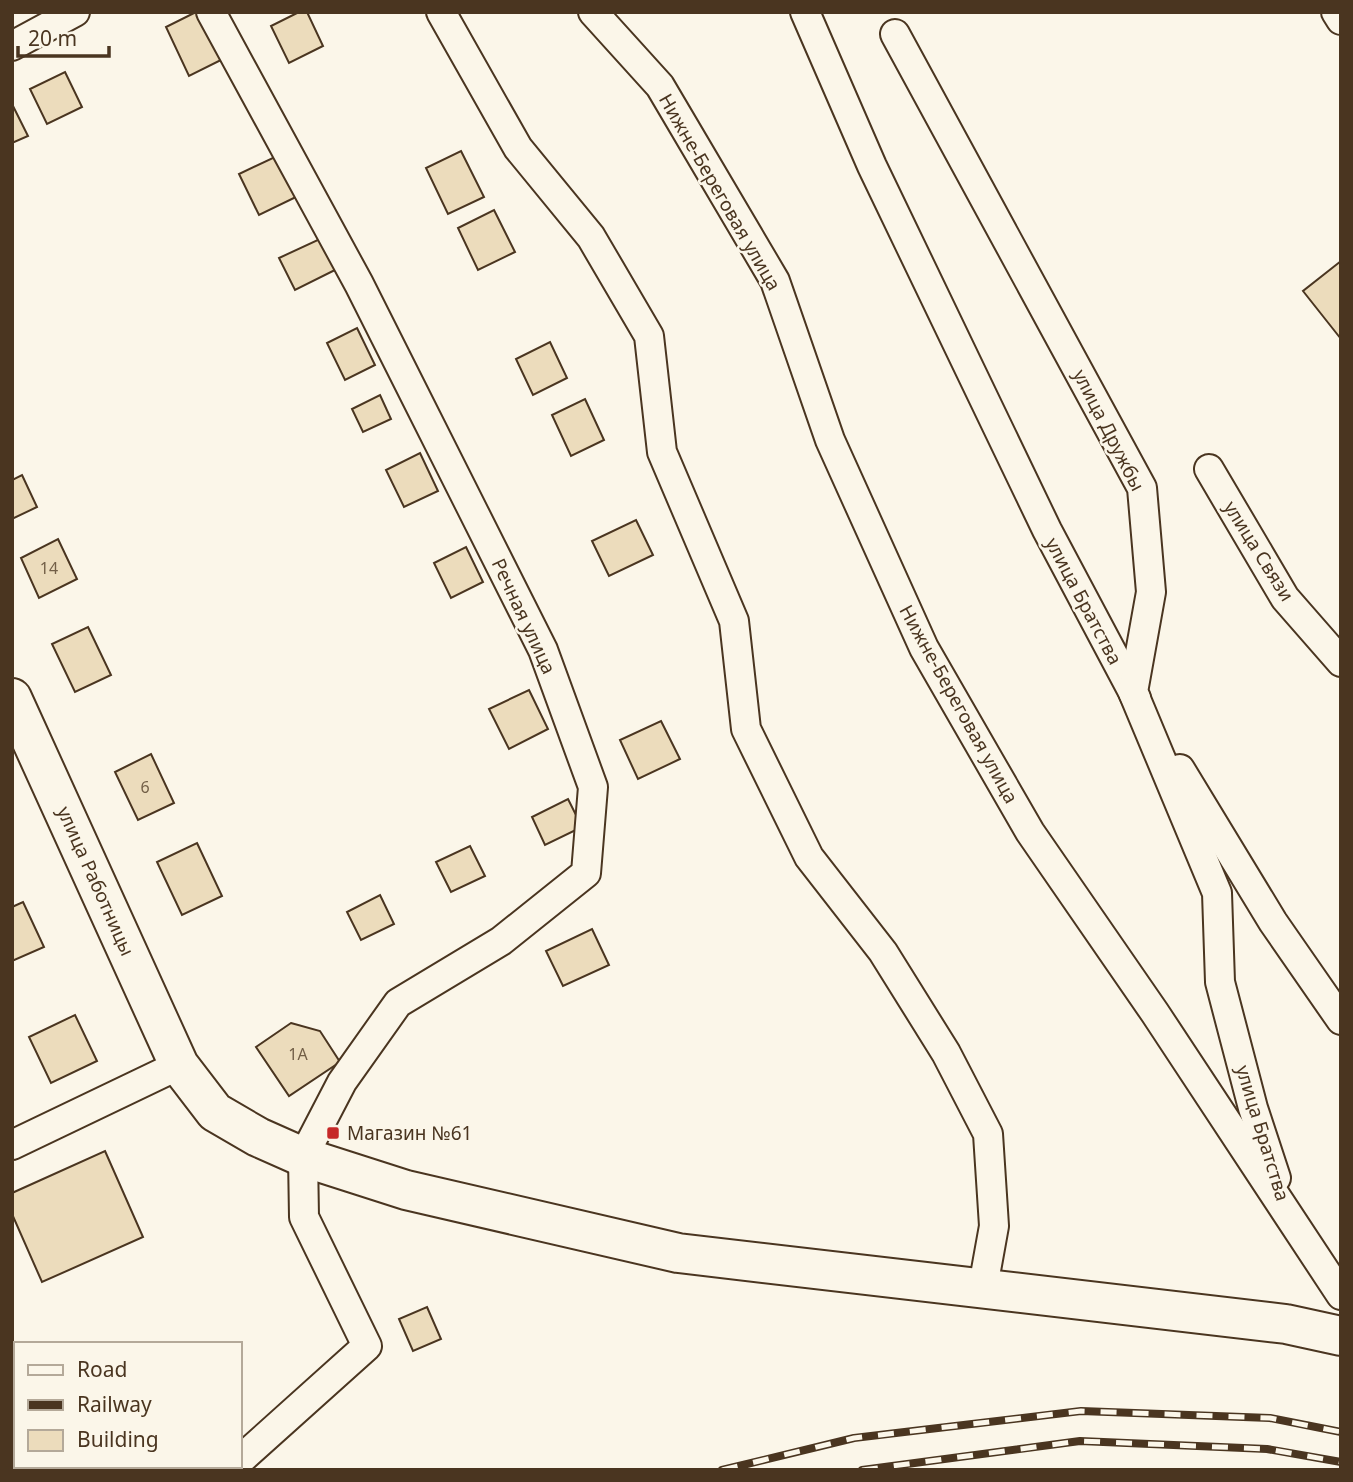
<svg xmlns="http://www.w3.org/2000/svg" width="1353" height="1482" font-family="'Noto Sans',sans-serif">
	<style>
		.building { fill: #ecdcbc; stroke: #4a3520; stroke-width: 2 }
		.lines { fill: none; stroke-linecap: round; stroke-linejoin: round }
		.street-casing { stroke: #4a3520; stroke-width: 32 }
		.secondary-casing { stroke: #4a3520; stroke-width: 42 }
		.street { stroke: #fbf6e9; stroke-width: 28 }
		.secondary { stroke: #fbf6e9; stroke-width: 38 }
		.rail-casing { stroke: #4a3520; stroke-width: 8 }
		.rail { stroke: #fbf6e9; stroke-width: 5; stroke-dasharray: 16; stroke-linecap: butt }
		.poi-dot { fill: #c62828; stroke: #fbf6e9; stroke-width: 2.5 }
		.labels { text-anchor: middle; stroke-width: 5; stroke-linejoin: round; paint-order: stroke }
		.number-label { font-size: 16px; fill: #725f47 }
		.street-label { font-size: 19px; fill: #4a3520; stroke: #fbf6e9 }
		.poi-label { font-size: 19px; fill: #4a3520; stroke: #fbf6e9; text-anchor: start }
	</style>
	<rect width="100%" height="100%" fill="#fbf6e9"/>
	<g class="building">
		<polygon points="196,12 201,12 223,59 189,76 166,27"/>
		<polygon points="299,12 307,12 323,46 289,63 271,26"/>
		<polygon points="65,72 82,107 47,124 30,89"/>
		<polygon points="12,104 28,136 12,143"/>
		<polygon points="461,151 484,197 448,214 426,168"/>
		<polygon points="277,156 296,197 259,215 239,174"/>
		<polygon points="494,210 515,252 478,270 458,228"/>
		<polygon points="322,238 337,269 295,290 279,258"/>
		<polygon points="1341,261 1341,339 1303,291"/>
		<polygon points="357,328 375,365 345,380 327,343"/>
		<polygon points="550,342 567,378 533,395 516,359"/>
		<polygon points="380,395 391,419 363,432 352,409"/>
		<polygon points="585,399 604,440 571,456 552,415"/>
		<polygon points="420,453 438,491 404,507 386,470"/>
		<polygon points="22,475 37,507 12,519 12,480"/>
		<polygon points="636,520 653,555 609,576 592,541"/>
		<polygon points="58,539 77,579 39,598 21,558"/>
		<polygon points="466,547 483,582 451,598 434,563"/>
		<polygon points="88,627 111,675 75,692 52,644"/>
		<polygon points="529,690 548,729 509,749 489,709"/>
		<polygon points="661,721 680,759 638,779 620,740"/>
		<polygon points="151,754 174,803 138,820 115,772"/>
		<polygon points="568,799 582,827 545,845 532,817"/>
		<polygon points="197,843 222,896 182,915 157,862"/>
		<polygon points="470,846 485,876 451,892 436,862"/>
		<polygon points="380,895 394,924 361,940 347,912"/>
		<polygon points="23,902 44,947 12,961 12,907"/>
		<polygon points="592,929 609,965 563,986 546,951"/>
		<polygon points="75,1015 97,1061 51,1083 29,1037"/>
		<polygon points="291,1023 320,1031 340,1062 289,1096 256,1047"/>
		<polygon points="105,1151 143,1237 42,1282 12,1214 12,1193"/>
		<polygon points="427,1307 441,1339 413,1351 399,1319"/>
	</g>
	<g class="lines">
		<defs>
			<g id="street">
				<polyline points="211,12 359,284 543,650 593,787 586,873 501,941 398,1003 342,1082 303,1157 304,1217 367,1346 240,1460"/>
				<polyline points="441,12 518,148 591,237 649,336 662,452 734,621 746,729 809,857 883,952 946,1053 988,1134 994,1226 983,1287"/>
				<polyline points="593,12 660,86 775,281 830,440 924,648 1030,832 1155,1013 1341,1295"/>
				<polyline points="805,12 872,166 1047,530 1133,692 1217,893 1220,982 1253,1108 1276,1178"/>
				<polyline points="1336,12 1341,20"/>
				<polyline points="895,34 1142,488 1151,592 1133,692 1136,698"/>
				<polyline points="12,46 75,12"/>
				<polyline points="1209,469 1285,598 1341,662"/>
				<polyline points="1180,769 1273,922 1341,1020"/>
				<polyline points="12,1145 179,1065"/>
			</g>
			<polyline id="secondary" points="12,698 179,1065 215,1112 258,1137 303,1157 406,1190 678,1253 1286,1324 1341,1336"/>
		</defs>
		<use href="#street" class="street-casing"/>
		<use href="#secondary" class="secondary-casing"/>
		<use href="#street" class="street"/>
		<use href="#secondary" class="secondary"/>
		<defs>
			<g id="rail">
				<polyline points="722,1470 854,1438 1081,1411 1270,1418 1341,1432"/>
				<polyline points="862,1470 1080,1441 1267,1449 1341,1462"/>
			</g>
		</defs>
		<use href="#rail" class="rail-casing"/>
		<use href="#rail" class="rail"/>
	</g>
	<rect class="poi-dot" x="326" y="1126" width="14" height="14" rx="3.5"/>
	<g class="labels">
		<g class="number-label">
			<text x="49" y="574">14</text>
			<text x="145" y="793">6</text>
			<text x="298" y="1060">1А</text>
		</g>
		<g class="street-label">
			<text transform="translate(720 192) rotate(60)" y="7">Нижне-Береговая улица</text>
			<text transform="translate(1109 430) rotate(63)" y="7">улица Дружбы</text>
			<text transform="translate(1259 551) rotate(58)" y="7">улица Связи</text>
			<text transform="translate(1084 601) rotate(62)" y="7">улица Братства</text>
			<text transform="translate(524 616) rotate(65)" y="7">Речная улица</text>
			<text transform="translate(959 704) rotate(61)" y="7">Нижне-Береговая улица</text>
			<text transform="translate(96 881) rotate(66)" y="7">улица Работницы</text>
			<text transform="translate(1263 1133) rotate(73)" y="7">улица Братства</text>
		</g>
		<g class="poi-label">
			<text x="347" y="1140">Магазин №61</text>
		</g>
	</g>
	<rect width="1353" height="1482" fill="none" stroke="#4a3520" stroke-width="28"/>
	<rect x="14" y="1342" width="228" height="126" fill="#fbf6e9" stroke="#b4a999" stroke-width="2"/>
	<rect x="28" y="1365" width="35" height="10" fill="#fbf6e9" stroke="#b4a999" stroke-width="2"/>
	<text x="77" y="1377" font-size="21" fill="#4a3520">Road</text>
	<rect x="28" y="1400" width="35" height="10" fill="#4a3520" stroke="#b4a999" stroke-width="2"/>
	<text x="77" y="1412" font-size="21" fill="#4a3520">Railway</text>
	<rect x="28" y="1430" width="35" height="21" fill="#ecdcbc" stroke="#b4a999" stroke-width="2"/>
	<text x="77" y="1447" font-size="21" fill="#4a3520">Building</text>
	<path d="M18 46v10h91v-10" fill="none" stroke="#4a3520" stroke-width="3.5"/>
	<text x="28" y="46" font-size="21" fill="#4a3520" stroke="#fbf6e9" stroke-width="5" paint-order="stroke">20 m</text>
</svg>
